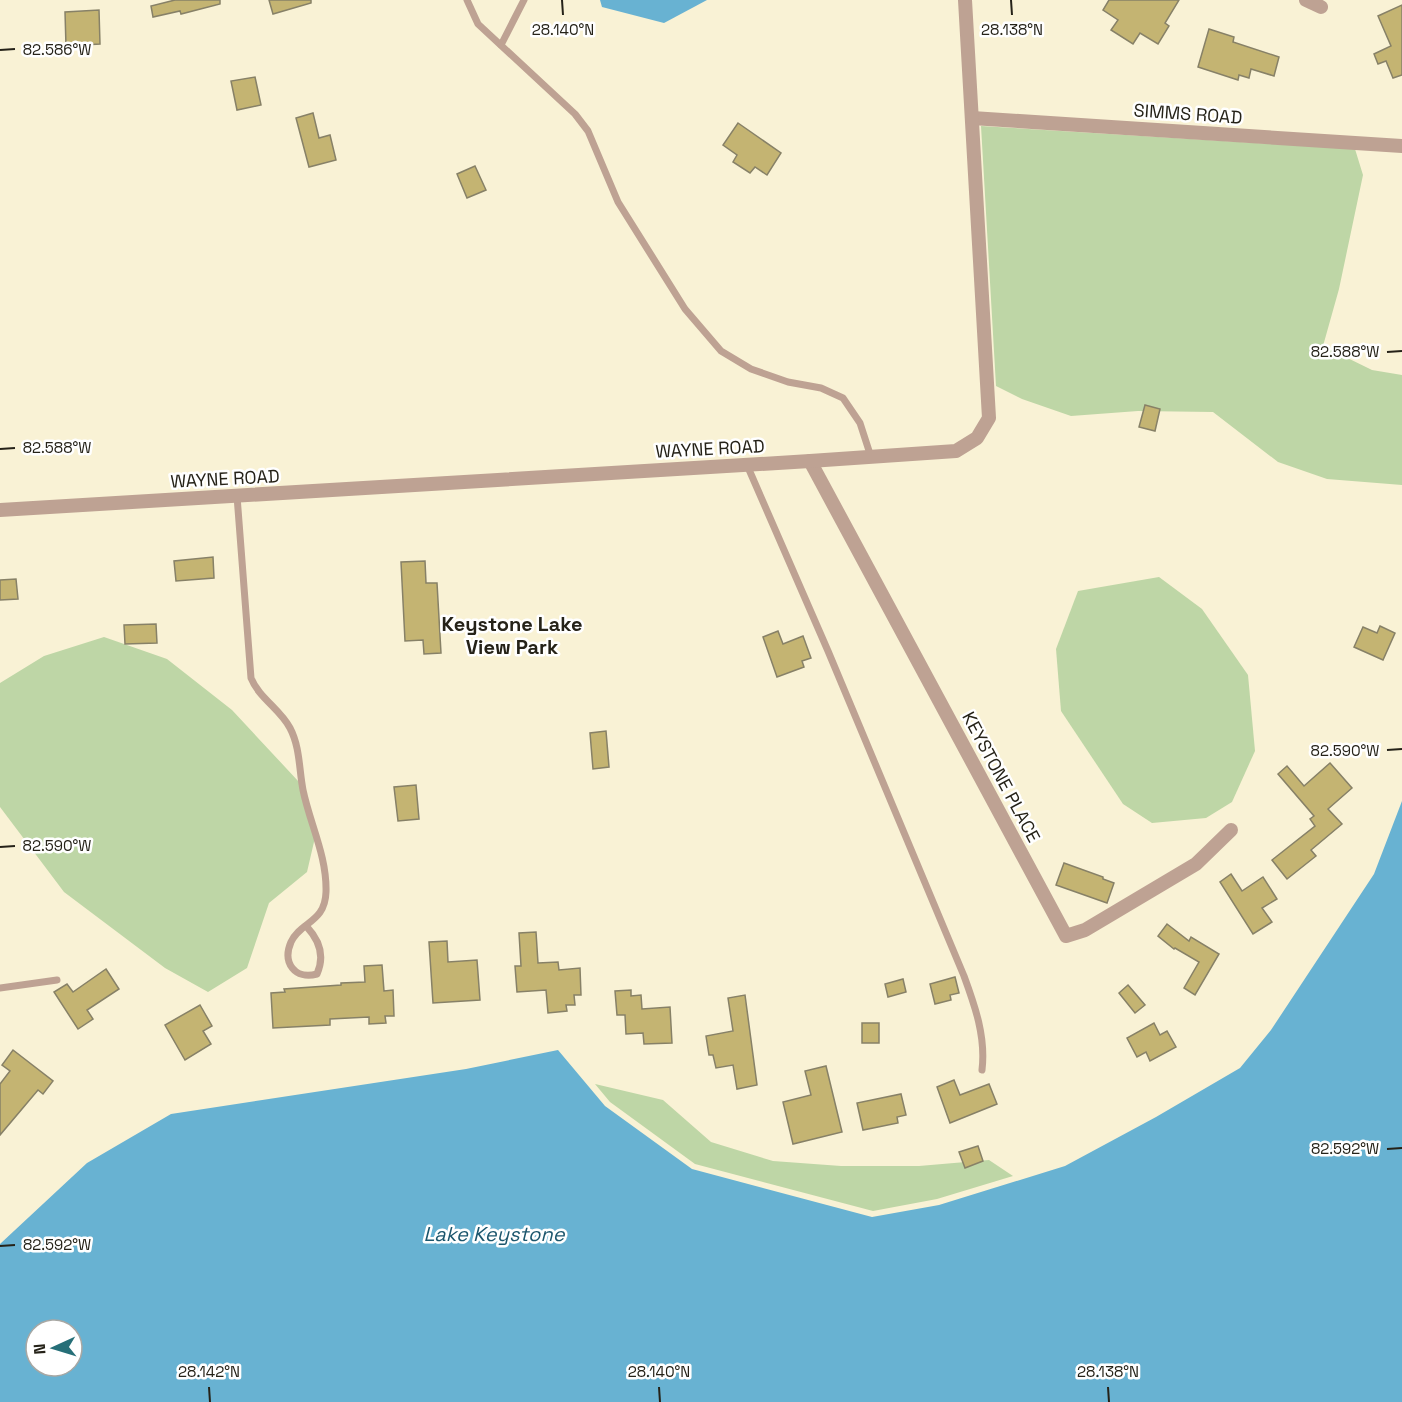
<svg xmlns="http://www.w3.org/2000/svg" width="1402" height="1402" font-family="'Space Grotesk',sans-serif">
	<style>
		.green { fill: #bed6a6 }
		.water { fill: #68b2d2; fill-rule: evenodd }
		.building { fill: #c4b472; stroke: #878167; stroke-width: 1.5 }
		.lines { fill: none; stroke-linecap: round; stroke-linejoin: round }
		.service { stroke: #bea293; stroke-width: 7 }
		.minor { stroke: #bea293; stroke-width: 14 }
		.ticks { fill: none; stroke: #252218; stroke-width: 2 }
		.labels { text-anchor: middle; stroke-width: 5; stroke-linejoin: round; paint-order: stroke }
		.street-label { font-size: 18px; fill: #252218; stroke: #fff }
		.neighbourhood-label { font-size: 20px; font-weight: bold; fill: #252218; stroke: #fff }
		.water-label { font-size: 20px; font-style: italic; fill: #1b566d; stroke: #fff }
		.ticks-label { font-size: 15px; text-anchor: middle; fill: #252218; stroke: #fff; stroke-width: 5; stroke-linejoin: round; paint-order: stroke }
	</style>
	<rect width="100%" height="100%" fill="#f9f2d5"/>
	<g class="green">
		<polygon points="981,126 1355,149 1363,175 1339,289 1323,346 1372,370 1402,375 1402,485 1327,479 1278,462 1213,412 1138,411 1071,416 1022,399 996,386"/>
		<polygon points="1159,577 1202,609 1248,675 1255,751 1232,802 1206,818 1152,823 1123,804 1061,711 1056,649 1078,591"/>
		<polygon points="104,637 167,659 232,710 299,782 317,829 307,872 269,903 247,968 208,992 165,968 64,892 0,807 0,683 44,656"/>
		<polygon points="595,1084 663,1100 711,1142 773,1161 841,1166 919,1166 989,1160 1013,1176 937,1199 873,1211 695,1164 610,1102"/>
	</g>
	<g class="water">
		<polygon points="600,0 707,0 664,23 602,7"/>
		<path d="M1402,801v601h-1402v-158l87,-81 84,-49 295,-45 92,-19 47,56 87,63 180,48 67,-12 126,-39 91,-49 84,-49 31,-38 103,-156zM36,1330h36v36h-36z"/>
	</g>
	<g class="building">
		<polygon points="175,0 220,0 220,4 181,14 180,11 153,17 151,6"/>
		<polygon points="269,0 311,0 311,3 273,14"/>
		<polygon points="1109,0 1179,0 1165,23 1169,26 1158,44 1140,33 1133,44 1111,30 1118,20 1103,10"/>
		<polygon points="1402,5 1402,75 1393,78 1386,61 1378,64 1374,54 1391,46 1378,16"/>
		<polygon points="99,10 100,44 66,46 65,12"/>
		<polygon points="1209,29 1234,37 1233,42 1279,57 1274,76 1251,69 1249,78 1239,75 1238,80 1198,67"/>
		<polygon points="255,77 261,105 237,110 231,81"/>
		<polygon points="313,113 319,138 330,135 336,160 309,167 296,118"/>
		<polygon points="738,123 781,153 767,175 755,167 750,173 733,162 737,155 723,145"/>
		<polygon points="475,166 486,190 467,198 457,174"/>
		<polygon points="1145,405 1160,409 1155,431 1139,427"/>
		<polygon points="213,557 214,578 176,581 174,561"/>
		<polygon points="425,561 426,583 437,583 441,653 424,654 423,640 405,641 401,562"/>
		<polygon points="16,579 18,599 0,600 0,580"/>
		<polygon points="156,624 157,643 125,644 124,625"/>
		<polygon points="1380,626 1395,633 1383,660 1354,647 1363,627 1377,633"/>
		<polygon points="778,631 783,644 803,636 811,658 802,661 804,667 777,677 763,637"/>
		<polygon points="606,731 609,767 593,769 590,733"/>
		<polygon points="1330,763 1352,788 1328,809 1342,824 1311,850 1316,856 1287,879 1272,860 1315,826 1310,819 1314,816 1278,774 1287,766 1304,786"/>
		<polygon points="416,785 419,819 398,821 394,787"/>
		<polygon points="1064,863 1103,877 1103,879 1114,883 1107,903 1056,885"/>
		<polygon points="1231,874 1242,891 1263,877 1277,899 1262,908 1272,922 1253,934 1220,882"/>
		<polygon points="1167,924 1189,941 1191,937 1219,954 1195,995 1184,988 1199,962 1175,948 1174,949 1158,936"/>
		<polygon points="536,932 538,963 558,962 559,970 580,968 581,995 574,995 575,1005 566,1005 567,1011 548,1013 546,990 517,992 515,966 521,966 519,933"/>
		<polygon points="447,941 448,962 477,960 480,1000 433,1003 429,942"/>
		<polygon points="382,965 384,991 393,990 394,1016 385,1016 386,1023 369,1024 369,1017 330,1019 330,1025 273,1028 271,993 285,992 284,989 341,985 341,983 365,982 364,966"/>
		<polygon points="106,969 119,989 87,1010 93,1019 78,1029 54,992 67,984 73,992"/>
		<polygon points="955,977 959,993 950,995 951,1000 935,1004 930,984"/>
		<polygon points="903,979 906,992 888,997 885,984"/>
		<polygon points="1128,985 1145,1005 1135,1013 1119,993"/>
		<polygon points="631,990 631,996 641,995 642,1009 670,1007 672,1043 644,1044 643,1033 626,1034 625,1015 617,1015 615,991"/>
		<polygon points="745,995 757,1085 737,1089 733,1065 716,1068 713,1055 709,1055 706,1036 733,1031 728,998"/>
		<polygon points="200,1005 212,1026 203,1031 211,1044 185,1060 165,1025"/>
		<rect x="862" y="1023" width="17" height="20"/>
		<polygon points="1154,1023 1160,1035 1167,1031 1176,1047 1150,1061 1146,1052 1137,1057 1127,1038"/>
		<polygon points="13,1050 53,1081 43,1094 38,1090 0,1135 0,1084 10,1071 2,1065"/>
		<polygon points="826,1066 842,1132 793,1144 783,1102 811,1095 805,1071"/>
		<polygon points="954,1080 960,1095 989,1084 997,1104 950,1123 937,1087"/>
		<polygon points="901,1094 906,1115 897,1117 898,1123 863,1130 857,1103"/>
		<polygon points="978,1146 983,1161 965,1168 959,1152"/>
	</g>
	<g class="lines">
		<g class="service">
			<polyline points="467,0 478,24 575,114 588,131 618,202 685,309 721,351 751,369 788,382 821,388 843,398 860,423 871,457"/>
			<polyline points="501,45 524,0"/>
			<path d="M747,465l81,186 136,325c11,30 22,61 18,94"/>
			<path d="M237,496l14,182c8,20 29,31 39,50 10,19 9,41 13,62 7,34 24,66 23,102 -1,31 -25,29 -35,50 -9,21 4,38 26,32 8,-18 3,-33 -10,-47"/>
			<polyline points="0,988 57,980"/>
		</g>
		<g class="minor">
			<polyline points="1306,0 1321,7"/>
			<polyline points="972,118 1402,146"/>
			<polyline points="810,461 1066,936 1085,930 1196,864 1231,830"/>
			<polyline points="0,510 810,461 956,451 977,438 989,418 965,0"/>
		</g>
	</g>
	<path class="ticks" d="M562,0l1,15M1011,0l1,15M0,50l15,-1M1387,352l15,-1M0,449l15,-1M1387,750l15,-1M0,847l15,-1M1387,1149l15,-1M0,1246l15,-1M209,1387l1,15M659,1387l1,15M1108,1387l1,15"/>
	<g class="labels">
		<g class="street-label">
			<text transform="translate(1188 114) rotate(4)" y="6">SIMMS ROAD</text>
			<text transform="translate(710 449) rotate(-3)" y="6">WAYNE ROAD</text>
			<text transform="translate(225 479) rotate(-3)" y="6">WAYNE ROAD</text>
			<text transform="translate(1001 777) rotate(62)" y="6">KEYSTONE PLACE</text>
		</g>
		<g class="neighbourhood-label">
			<text x="512" y="631">Keystone Lake<tspan x="512" dy="23">View Park</tspan></text>
		</g>
		<g class="water-label">
			<text x="494" y="1241">Lake Keystone</text>
		</g>
	</g>
	<g class="ticks-label">
		<text x="563" y="35">28.140°N</text>
		<text x="1012" y="35">28.138°N</text>
		<text x="57" y="55">82.586°W</text>
		<text x="1345" y="357">82.588°W</text>
		<text x="57" y="453">82.588°W</text>
		<text x="1345" y="756">82.590°W</text>
		<text x="57" y="851">82.590°W</text>
		<text x="1345" y="1154">82.592°W</text>
		<text x="57" y="1250">82.592°W</text>
		<text x="209" y="1377">28.142°N</text>
		<text x="659" y="1377">28.140°N</text>
		<text x="1108" y="1377">28.138°N</text>
	</g>
	<g transform="translate(54 1348) rotate(266)"><circle r="28" fill="#ffffff" stroke="#a8a7a3" stroke-width="1.5"/>
	<path d="M0-4.5L10 22L0 15L-10 22Z" fill="#266f78"/>
	<text y="-9" font-size="16" font-weight="bold" text-anchor="middle" fill="#252218">N</text>
	</g>
</svg>
